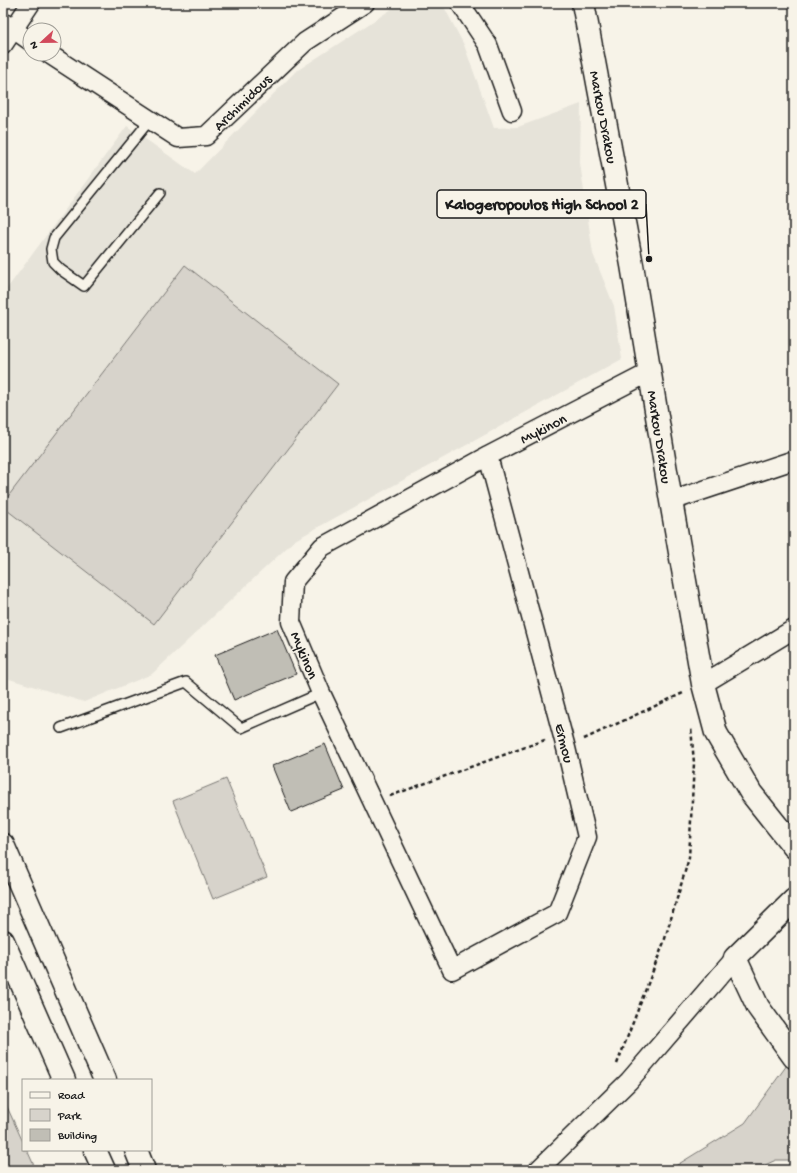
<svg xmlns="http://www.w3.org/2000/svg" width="797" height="1173" font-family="'Gochi Hand',sans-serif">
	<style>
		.built { fill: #e6e3d9 }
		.green { fill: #d7d3cb; stroke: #7a7874 }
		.building { fill: #c0beb5; stroke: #1c1c1c }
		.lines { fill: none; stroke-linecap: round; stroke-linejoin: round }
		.lane-casing { stroke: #1c1c1c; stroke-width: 12 }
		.street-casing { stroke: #1c1c1c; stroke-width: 21 }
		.secondary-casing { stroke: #1c1c1c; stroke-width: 25 }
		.highway-casing { stroke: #1c1c1c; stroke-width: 25 }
		.path { stroke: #1c1c1c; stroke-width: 2.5; stroke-dasharray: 4 3; stroke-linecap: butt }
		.lane { stroke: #f7f3e8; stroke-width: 9 }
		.street { stroke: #f7f3e8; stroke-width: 18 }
		.secondary { stroke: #f7f3e8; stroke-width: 22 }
		.highway { stroke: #f7f3e8; stroke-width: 22 }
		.labels { text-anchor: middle; stroke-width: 3; stroke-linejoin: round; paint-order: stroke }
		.street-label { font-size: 15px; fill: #1c1c1c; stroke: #f7f3e8 }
		.leader { fill: none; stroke: #1c1c1c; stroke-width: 1.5 }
		.callout-dot { fill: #1c1c1c; stroke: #f7f3e8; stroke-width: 1.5 }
		.callout { fill: #f7f3e8; stroke: #1c1c1c; stroke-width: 1.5 }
		.callout-label { font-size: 16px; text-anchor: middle; font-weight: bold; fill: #1c1c1c }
	</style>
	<rect width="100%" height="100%" fill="#f7f3e8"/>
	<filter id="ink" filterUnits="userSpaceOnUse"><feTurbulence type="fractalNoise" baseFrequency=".025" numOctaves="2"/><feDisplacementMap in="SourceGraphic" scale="8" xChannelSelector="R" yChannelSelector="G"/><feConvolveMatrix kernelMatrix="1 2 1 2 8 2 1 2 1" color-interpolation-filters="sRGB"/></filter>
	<g filter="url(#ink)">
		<polygon class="built" points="401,3 442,3 464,45 494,128 518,127 581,104 580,163 593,254 614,306 622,359 295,540 152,674 84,702 3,677 3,294 127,126 195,174 295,72"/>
		<g class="green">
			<polygon points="185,265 338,384 154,624 3,507 3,503"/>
			<polygon points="226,779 267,877 213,899 173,801"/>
			<polygon points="787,1065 794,1074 794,1160 776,1160 754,1170 669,1170 745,1123"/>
			<polygon points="3,1098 23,1142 23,1150 27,1150 36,1170 3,1170"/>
		</g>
		<g class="building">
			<polygon points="277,629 296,674 234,700 215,655"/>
			<polygon points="325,744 344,790 291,812 272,766"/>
		</g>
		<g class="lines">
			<defs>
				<g id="lane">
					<polyline points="150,120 54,238 51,249 53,262 61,270 84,286 160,193"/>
					<polyline points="61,728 186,682 241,728 321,693"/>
				</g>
				<g id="street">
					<polyline points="460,3 488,45 512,111"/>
					<polyline points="3,22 30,41"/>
					<polyline points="3,45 31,3"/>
					<polyline points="49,54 178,138 206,136 305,42 365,3"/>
					<polyline points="488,456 566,748 587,837 557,913 452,970 321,693 291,622 293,582 322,547 488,456 650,372"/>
					<polyline points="671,501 794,460"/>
					<polyline points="703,684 794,629"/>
					<polyline points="538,1170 629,1081 735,958"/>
				</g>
				<g id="secondary">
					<polyline points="583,3 632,265 671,501 703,684 716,733 751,793 794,847"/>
					<polyline points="794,900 735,958 758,1007 794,1057"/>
				</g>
				<g id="highway">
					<polyline points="3,845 105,1080"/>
					<polyline points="3,941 64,1080"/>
					<polyline points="95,1150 104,1170"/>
					<polyline points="136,1150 144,1170"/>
				</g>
			</defs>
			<use href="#lane" class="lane-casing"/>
			<use href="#street" class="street-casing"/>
			<use href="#secondary" class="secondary-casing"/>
			<use href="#highway" class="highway-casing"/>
			<g class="path">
				<polyline points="584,739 683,693"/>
				<polyline points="390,796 545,740"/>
				<polyline points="617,1064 664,942 689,858 694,763 691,727"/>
			</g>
			<use href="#lane" class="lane"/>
			<use href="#street" class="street"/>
			<use href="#secondary" class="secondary"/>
			<use href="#highway" class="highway"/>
		</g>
	</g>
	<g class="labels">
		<g class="street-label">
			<text transform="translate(242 102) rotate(-44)" y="5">Archimidous</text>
			<text transform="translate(604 117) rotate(79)" y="5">Markou Drakou</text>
			<text transform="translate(543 428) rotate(-27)" y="5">Mykinon</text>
			<text transform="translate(660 437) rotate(81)" y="5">Markou Drakou</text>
			<text transform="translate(305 655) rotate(67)" y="5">Mykinon</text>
			<text transform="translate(565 743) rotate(76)" y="5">Ermou</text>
		</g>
	</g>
	<path class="leader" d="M649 259L646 204"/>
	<circle class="callout-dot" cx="649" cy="259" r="4"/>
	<rect class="callout" x="437" y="190" width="209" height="28" rx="4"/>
	<g class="callout-label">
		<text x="542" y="209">Kalogeropoulos High School 2</text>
	</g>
	<rect width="797" height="1173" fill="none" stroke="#f7f3e8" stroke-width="16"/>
	<rect x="8" y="8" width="781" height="1157" fill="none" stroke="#1c1c1c" stroke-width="1.5" filter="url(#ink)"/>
	<rect x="22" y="1079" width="130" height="72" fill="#f7f3e8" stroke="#9f9d96"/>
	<rect x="30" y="1092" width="20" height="6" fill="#f7f3e8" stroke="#9f9d96"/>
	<text x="58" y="1099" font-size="12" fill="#1c1c1c">Road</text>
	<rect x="30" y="1109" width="20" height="12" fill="#d7d3cb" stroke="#9f9d96"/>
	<text x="58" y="1119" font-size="12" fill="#1c1c1c">Park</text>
	<rect x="30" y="1129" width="20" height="12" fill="#c0beb5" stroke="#9f9d96"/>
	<text x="58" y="1139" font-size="12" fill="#1c1c1c">Building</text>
	<g transform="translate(42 42) rotate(248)"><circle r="19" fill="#f7f3e8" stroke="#9f9d96"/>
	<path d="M0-3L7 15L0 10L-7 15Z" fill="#d1495b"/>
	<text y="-6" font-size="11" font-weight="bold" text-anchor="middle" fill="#1c1c1c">N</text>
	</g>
</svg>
